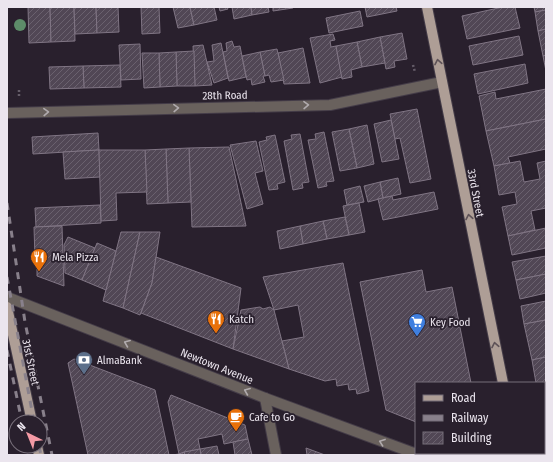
<svg xmlns="http://www.w3.org/2000/svg" width="553" height="462" font-family="'Fira Sans Condensed',sans-serif">
	<style>
		.building { fill: url(#building-hatch); stroke: #807584 }
		.lines { fill: none; stroke-linecap: round; stroke-linejoin: round }
		.minor-casing { stroke: #443c48; stroke-width: 12 }
		.major-casing { stroke: #443c48; stroke-width: 12 }
		.path { stroke: #655d69; stroke-width: 2.5; stroke-dasharray: 2 2; stroke-linecap: butt }
		.minor { stroke: #69615d; stroke-width: 10 }
		.major { stroke: #ae9e96; stroke-width: 10 }
		.rail { stroke: #88808b; stroke-width: 3; stroke-dasharray: 7 7; stroke-linecap: butt }
		.tree { fill: #5d8c69 }
		.oneway { stroke: #5e5257 }
		.oneway2 { stroke: #b0aaad }
		.labels { text-anchor: middle; stroke-width: 3.5; stroke-linejoin: round; paint-order: stroke }
		.street-label { font-size: 11px; fill: #ebe5ee; stroke: #29202d }
		.poi-label { font-size: 11px; fill: #ebe5ee; stroke: #29202d; text-anchor: start }
	</style>
	<defs>
		<pattern id="building-hatch" width="6" height="6" patternUnits="userSpaceOnUse"><rect width="6" height="6" fill="#514755"/><path d="M-1 1l2-2M0 6l6-6M5 7l2-2" fill="none" stroke="#6a616e"/></pattern>
	</defs>
	<rect width="100%" height="100%" fill="#29202d"/>
	<g class="building">
		<polygon points="28,7 50,7 51,42 29,43"/>
		<polygon points="50,7 74,7 75,41 51,42"/>
		<polygon points="74,7 96,7 97,33 75,34"/>
		<polygon points="96,7 118,7 119,32 97,33"/>
		<polygon points="141,7 159,7 160,33 142,34"/>
		<polygon points="173,7 190,7 194,25 178,28"/>
		<polygon points="190,7 214,7 217,20 194,25"/>
		<polygon points="219,7 227,7 228,9 220,11"/>
		<polygon points="232,7 251,7 252,15 234,19"/>
		<polygon points="251,7 268,7 269,12 252,15"/>
		<polygon points="273,7 293,7 293,8 273,11"/>
		<polygon points="365,7 396,7 397,11 367,17"/>
		<polygon points="503,7 515,7 520,28 467,39 462,16"/>
		<polygon points="534,7 546,7 546,10 535,12"/>
		<polygon points="546,10 546,29 538,31 535,12"/>
		<polygon points="360,11 363,26 329,33 326,18"/>
		<polygon points="546,29 546,55 543,56 538,31"/>
		<polygon points="402,33 407,59 394,61 395,67 386,69 380,37"/>
		<polygon points="333,34 335,40 330,41 331,47 336,46 342,77 320,83 310,38"/>
		<polygon points="519,36 523,55 473,65 469,46"/>
		<polygon points="380,37 385,63 362,67 357,42"/>
		<polygon points="232,41 234,47 240,46 246,77 229,81 223,52 227,51 226,43"/>
		<polygon points="357,42 362,67 351,70 352,77 342,79 336,46"/>
		<polygon points="221,43 228,78 214,83 207,62 214,61 212,45"/>
		<polygon points="140,44 141,79 121,80 119,45"/>
		<polygon points="203,45 212,85 195,86 193,46"/>
		<polygon points="303,48 310,83 284,84 278,53"/>
		<polygon points="277,49 284,80 271,82 269,75 265,76 260,52"/>
		<polygon points="194,51 195,86 177,86 176,52"/>
		<polygon points="176,52 177,86 160,87 159,53"/>
		<polygon points="260,52 265,76 263,76 265,82 252,85 251,79 247,80 242,56"/>
		<polygon points="142,53 159,53 160,87 144,88"/>
		<polygon points="546,55 546,71 543,56"/>
		<polygon points="525,64 528,83 478,94 474,74"/>
		<polygon points="120,65 121,87 84,88 83,66"/>
		<polygon points="83,66 84,88 50,89 49,67"/>
		<polygon points="546,89 546,119 486,131 479,96 495,92 496,99"/>
		<polygon points="417,109 431,179 410,183 400,138 395,139 390,114"/>
		<polygon points="546,119 546,149 508,157 510,163 494,166 486,131"/>
		<polygon points="391,120 399,159 382,162 374,124"/>
		<polygon points="367,125 374,164 357,168 349,129"/>
		<polygon points="349,129 357,168 340,171 332,132"/>
		<polygon points="324,132 334,181 326,182 327,186 318,188 308,140 316,139 315,134"/>
		<polygon points="98,133 99,150 33,154 32,137"/>
		<polygon points="300,134 309,182 302,183 303,188 293,190 284,141 292,139 291,135"/>
		<polygon points="275,135 285,182 277,184 278,189 269,190 259,142 267,140 266,137"/>
		<polygon points="256,141 263,171 255,173 263,204 247,209 230,145"/>
		<polygon points="229,147 246,226 192,227 189,148"/>
		<polygon points="189,148 191,202 168,203 166,149"/>
		<polygon points="166,149 168,203 147,204 145,150"/>
		<polygon points="99,150 100,177 65,179 63,152"/>
		<polygon points="99,150 145,150 147,192 116,193 117,220 101,221"/>
		<polygon points="520,161 524,182 540,179 537,163 546,161 546,208 531,211 535,230 508,236 502,207 517,204 515,192 499,195 494,166"/>
		<polygon points="398,178 401,194 383,198 380,182"/>
		<polygon points="380,182 383,198 368,202 364,186"/>
		<polygon points="360,186 364,202 347,205 344,190"/>
		<polygon points="434,192 438,209 383,220 378,199 392,196 393,200"/>
		<polygon points="359,203 365,232 349,235 343,206"/>
		<polygon points="100,205 101,223 36,227 35,208"/>
		<polygon points="345,217 349,235 327,239 323,221"/>
		<polygon points="323,221 327,239 303,244 300,226"/>
		<polygon points="62,226 64,286 37,276 37,258 35,258 34,227"/>
		<polygon points="300,226 303,244 280,249 277,231"/>
		<polygon points="546,228 546,248 512,255 508,236"/>
		<polygon points="121,232 140,232 123,308 103,301"/>
		<polygon points="140,232 160,232 152,283 140,315 123,308"/>
		<polygon points="68,237 95,248 82,280 65,273 64,245"/>
		<polygon points="97,243 116,251 106,290 82,280"/>
		<polygon points="546,256 546,274 516,280 512,262"/>
		<polygon points="156,257 241,288 233,349 141,313 152,283"/>
		<polygon points="343,263 369,391 357,394 356,389 349,390 348,384 337,386 336,379 325,381 289,369 282,341 304,337 298,305 274,310 263,277"/>
		<polygon points="422,270 426,292 452,287 471,383 416,383 416,422 386,410 360,282"/>
		<polygon points="546,274 546,293 520,299 516,280"/>
		<polygon points="546,301 546,320 524,324 521,306"/>
		<polygon points="260,307 263,309 270,307 274,310 289,369 233,349 241,310"/>
		<polygon points="546,320 546,357 532,360 524,324"/>
		<polygon points="546,357 546,433 544,423 544,383 536,383 532,360"/>
		<polygon points="74,359 155,390 169,455 88,455 68,363"/>
		<polygon points="171,395 245,425 248,439 224,444 222,434 198,439 200,449 179,454 168,402"/>
		<polygon points="248,439 252,455 235,455 233,442"/>
		<polygon points="217,446 219,455 201,455 200,449"/>
		<polygon points="306,448 325,455 307,455"/>
		<polygon points="200,449 201,455 185,455 184,452"/>
		<polygon points="184,452 185,455 172,455 179,454"/>
	</g>
	<g class="lines">
		<defs>
			<g id="minor">
				<polyline points="7,113 330,105 442,82"/>
				<polyline points="7,297 265,398 419,455"/>
				<polyline points="265,398 276,455"/>
			</g>
			<g id="major">
				<polyline points="427,7 503,383"/>
				<polyline points="7,307 32,422"/>
				<polyline points="37,446 39,455"/>
				<polyline points="517,453 517,455"/>
			</g>
		</defs>
		<use href="#minor" class="minor-casing"/>
		<use href="#major" class="major-casing"/>
		<g class="path">
			<polyline points="413,65 415,72"/>
			<polyline points="19,90 19,98"/>
		</g>
		<use href="#minor" class="minor"/>
		<use href="#major" class="major"/>
		<g class="rail">
			<polyline points="7,203 25,322 52,455"/>
			<polyline points="7,277 34,422"/>
			<polyline points="7,350 22,422"/>
			<polyline points="27,446 29,455"/>
			<polyline points="39,446 41,455"/>
		</g>
	</g>
	<circle class="tree" cx="20" cy="25" r="6"/>
	<defs><path id="oneway-chevron" d="M-2-3.5L2.5 0L-2 3.5" fill="none" stroke-width="1.6" stroke-linecap="round" stroke-linejoin="round"/></defs>
	<g class="oneway">
		<use href="#oneway-chevron" transform="translate(438 62) rotate(-101)"/>
		<use href="#oneway-chevron" transform="translate(469 217) rotate(-101)"/>
		<use href="#oneway-chevron" transform="translate(495 345) rotate(-101)"/>
	</g>
	<g class="oneway2">
		<use href="#oneway-chevron" transform="translate(306 105) rotate(-1)"/>
		<use href="#oneway-chevron" transform="translate(176 108) rotate(-2)"/>
		<use href="#oneway-chevron" transform="translate(46 112) rotate(-2)"/>
		<use href="#oneway-chevron" transform="translate(127 343) rotate(-158)"/>
		<use href="#oneway-chevron" transform="translate(247 391) rotate(-158)"/>
		<use href="#oneway-chevron" transform="translate(382 442) rotate(-160)"/>
	</g>
	<defs>
		<symbol id="restaurant-pin" viewBox="-11 -11 22 30"><path d="M0 17L-7.5 6A9.5 9.5 0 1 1 7.5 6Z" fill="#e8710a" stroke="#29202d"/><path d="M-5-6h1v4h1v-4h1v4h1v-4h1v5L-1.5 .5V6h-2V.5L-5-1ZM5-6V6H3V1.5H1.5Q1.5-4 5-6Z" fill="#fff"/></symbol>
		<symbol id="supermarket-pin" viewBox="-11 -11 22 30"><path d="M0 17L-7.5 6A9.5 9.5 0 1 1 7.5 6Z" fill="#3f7fe0" stroke="#29202d"/><path d="M-6-5.5h2.5l.6 2H6L4.5 2H-2.5L-4.4-4H-6ZM-1.5 3.2a1.3 1.3 0 1 0 .1 0ZM3 3.2a1.3 1.3 0 1 0 .1 0Z" fill="#fff"/></symbol>
		<symbol id="bank-pin" viewBox="-11 -11 22 30"><path d="M0 17L-7.5 6A9.5 9.5 0 1 1 7.5 6Z" fill="#5c6f8a" stroke="#29202d"/><path d="M-6-4H6V4H-6ZM0-2.3a2.3 2.3 0 1 0 0 4.6a2.3 2.3 0 1 0 0-4.6Z" fill="#fff"/></symbol>
		<symbol id="cafe-pin" viewBox="-11 -11 22 30"><path d="M0 17L-7.5 6A9.5 9.5 0 1 1 7.5 6Z" fill="#e8710a" stroke="#29202d"/><path d="M-5.5-4.5H6V0H3Q3 3.5 0 3.5H-2.5Q-5.5 3.5-5.5 0ZM3-3.2v2h1.7v-2ZM-6 4.5H4V6H-6Z" fill="#fff"/></symbol>
	</defs>
	<g fill-rule="evenodd">
		<use href="#restaurant-pin" x="29" y="247" width="20" height="27"/>
		<use href="#restaurant-pin" x="206" y="309" width="20" height="27"/>
		<use href="#supermarket-pin" x="407" y="312" width="20" height="27"/>
		<use href="#bank-pin" x="74" y="350" width="20" height="27"/>
		<use href="#cafe-pin" x="226" y="407" width="20" height="27"/>
	</g>
	<g class="labels">
		<g class="street-label">
			<text transform="translate(225 95) rotate(-1)" y="4">28th Road</text>
			<text transform="translate(476 193) rotate(79)" y="4">33rd Street</text>
			<text transform="translate(31 362) rotate(78)" y="4">31st Street</text>
			<text transform="translate(217 366) rotate(22)" y="4">Newtown Avenue</text>
		</g>
		<g class="poi-label">
			<text x="52" y="261">Mela Pizza</text>
			<text x="229" y="323">Katch</text>
			<text x="430" y="326">Key Food</text>
			<text x="97" y="364">AlmaBank</text>
			<text x="249" y="421">Cafe to Go</text>
		</g>
	</g>
	<rect width="553" height="462" fill="none" stroke="#ebe5ee" stroke-width="16"/>
	<rect x="415" y="382" width="130" height="72" fill="#29202d" stroke="#776f7a"/>
	<rect x="423" y="395" width="20" height="6" fill="#ae9e96" stroke="#776f7a"/>
	<text x="451" y="402" font-size="12" fill="#ebe5ee">Road</text>
	<rect x="423" y="415" width="20" height="6" fill="#88808b" stroke="#776f7a"/>
	<text x="451" y="422" font-size="12" fill="#ebe5ee">Railway</text>
	<rect x="423" y="432" width="20" height="12" fill="url(#building-hatch)" stroke="#776f7a"/>
	<text x="451" y="442" font-size="12" fill="#ebe5ee">Building</text>
	<g transform="translate(28 434) rotate(317)"><circle r="19" fill="#29202d" stroke="#776f7a"/>
	<path d="M0-3L7 15L0 10L-7 15Z" fill="#f49aa5"/>
	<text y="-6" font-size="11" font-weight="bold" text-anchor="middle" fill="#ebe5ee">N</text>
	</g>
</svg>
